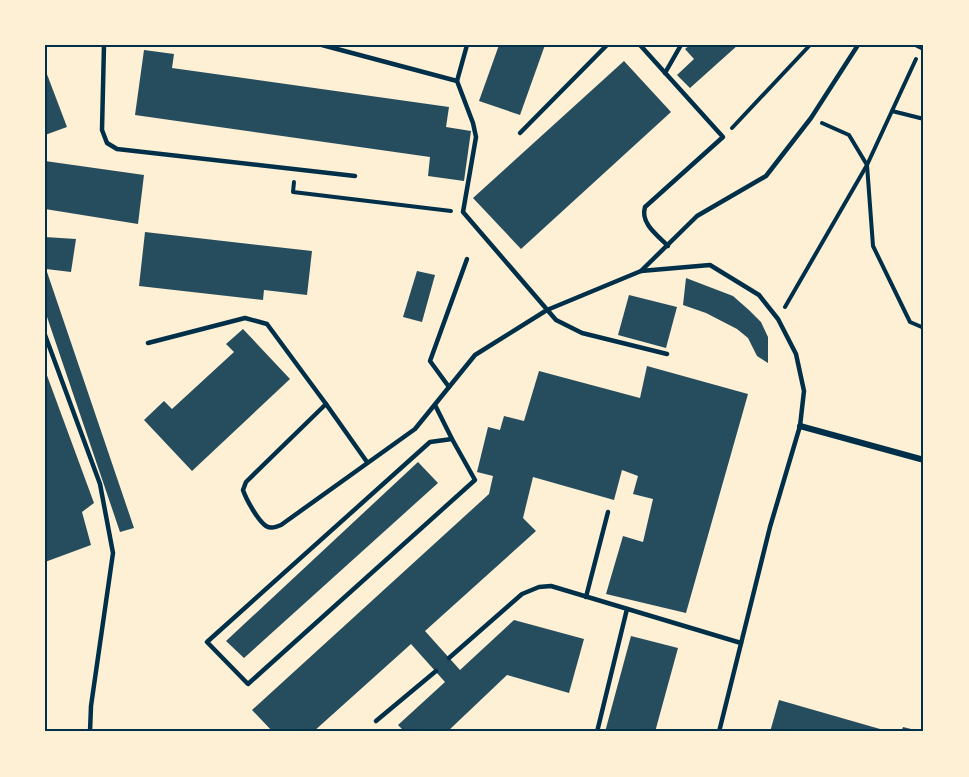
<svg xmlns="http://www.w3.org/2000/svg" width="969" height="777" font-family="Rubik,sans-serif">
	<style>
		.building { fill: #264d5e }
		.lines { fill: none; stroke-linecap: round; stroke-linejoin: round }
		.path { stroke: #003049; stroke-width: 4 }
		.service { stroke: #003049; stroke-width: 4.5 }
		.minor { stroke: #003049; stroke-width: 6 }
		.neatline { fill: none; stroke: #003049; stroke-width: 2 }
	</style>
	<rect width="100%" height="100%" fill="#fdf0d5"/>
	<g class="building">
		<polygon points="499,45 545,45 520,115 479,101"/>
		<polygon points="690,45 738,45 690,88 677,75 694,59 685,49"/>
		<polygon points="144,50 174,54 172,68 449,107 446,127 471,131 464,181 428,176 430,157 135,115"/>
		<polygon points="624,61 671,112 521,249 473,198"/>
		<polygon points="45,69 67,127 45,135"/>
		<polygon points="45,161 144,175 138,224 45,209"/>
		<polygon points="145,232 312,251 307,295 264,290 263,300 139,286"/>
		<polygon points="45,237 76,239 71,272 46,269 134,528 120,532 45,311"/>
		<polygon points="417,271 435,275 422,322 403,317"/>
		<polygon points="686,278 733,296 750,311 761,322 768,337 768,363 757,356 748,338 737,329 706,313 683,305"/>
		<polygon points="629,295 677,307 666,348 618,335"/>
		<polygon points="243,329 290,379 192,471 144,420 164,401 172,409 234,352 226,344"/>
		<polygon points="647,366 748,394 686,613 606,594 623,536 643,542 653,499 633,494 638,476 622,470 614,500 533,477 523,518 536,531 425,631 460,670 514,620 584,639 569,693 507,675 447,732 405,732 398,725 445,682 411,644 313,732 273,732 252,710 489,494 493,476 477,472 488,427 500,430 504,416 524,421 539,371 640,398"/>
		<polygon points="45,370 94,503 82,512 91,545 45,562"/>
		<polygon points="418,462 438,483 244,658 226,641"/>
		<polygon points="631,636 678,648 655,732 605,732"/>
		<polygon points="779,700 887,731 887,732 770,732"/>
		<polygon points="903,727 919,731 919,732 901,732"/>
	</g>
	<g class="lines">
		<g class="path">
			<polyline points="892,111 924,119"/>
			<polyline points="822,123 849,135 867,165 873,246 910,322 924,328"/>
			<polyline points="732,128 810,45"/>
			<polyline points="294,182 293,192 451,211"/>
			<polyline points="785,307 867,165 916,59"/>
		</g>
		<g class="service">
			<polyline points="104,45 102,130 107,143 117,149 355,176"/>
			<polyline points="322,45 457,81 473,123 476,137 463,212 556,320 582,333 667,354"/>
			<path d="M640,45l83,92 -78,70c-5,16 12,28 23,39"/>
			<polyline points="916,45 924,49"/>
			<polyline points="665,73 681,45"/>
			<polyline points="457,81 467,45"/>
			<polyline points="520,133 607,45"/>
			<polyline points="641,271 697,216 766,176 811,118 858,45"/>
			<polyline points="45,335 100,484 113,553 91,706 90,732"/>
			<polyline points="148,343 245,318 267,324 326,404"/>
			<polyline points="449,387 430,361 467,259"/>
			<polyline points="435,405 452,439"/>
			<polygon points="452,439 475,480 248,684 207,642 430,442"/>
			<path d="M367,462l-41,-58 -80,78 -3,8c3,9 15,31 23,36 5,3 10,1 15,-1l134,-96 60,-74 72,-45 94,-39 69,-6 49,30 19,24 18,35 8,37 -4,35 -30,101 -51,205"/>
			<polyline points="586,597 608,512"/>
			<polyline points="449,658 522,594 539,587 551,586 741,643"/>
			<polyline points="376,721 436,671"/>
			<polyline points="597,732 627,609"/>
		</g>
		<polyline class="minor" points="800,426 924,460"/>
	</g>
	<rect width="969" height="777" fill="none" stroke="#fdf0d5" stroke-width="93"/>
	<rect x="46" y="46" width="876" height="684" class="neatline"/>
</svg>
